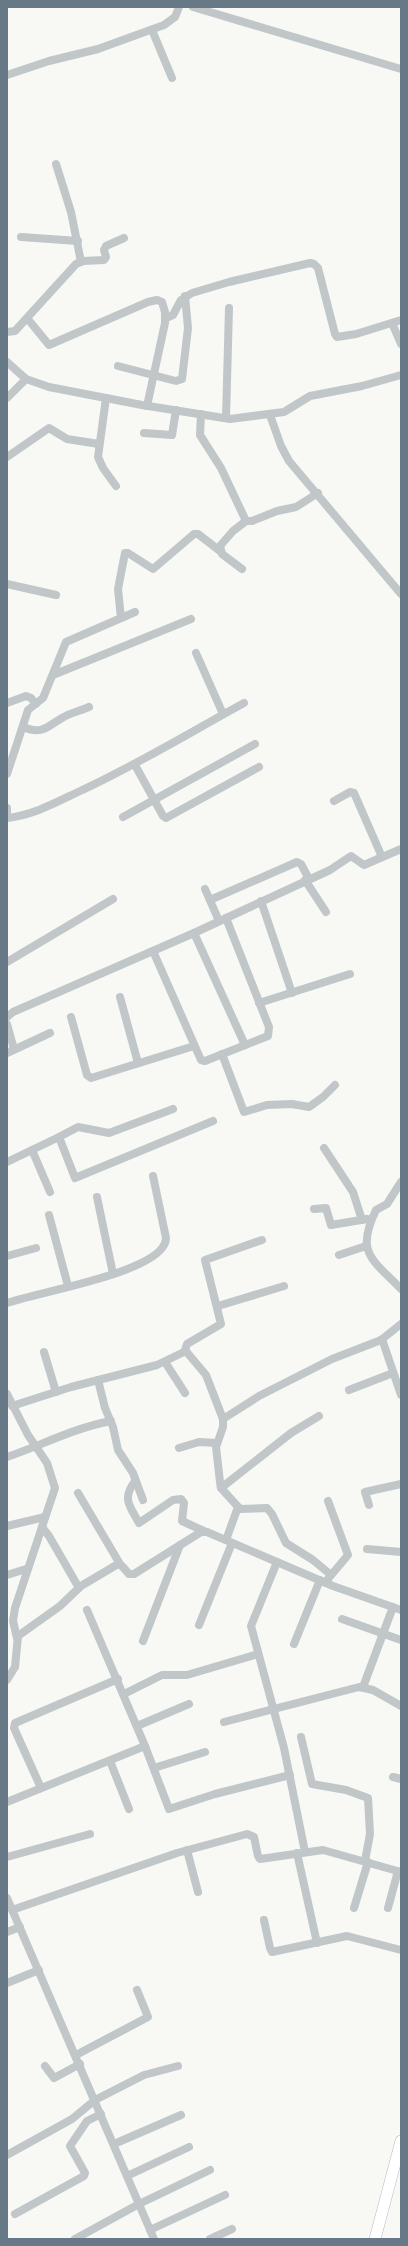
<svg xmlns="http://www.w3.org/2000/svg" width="408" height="2246" font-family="'Noto Sans',sans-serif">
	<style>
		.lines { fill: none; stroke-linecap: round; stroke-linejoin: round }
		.major-casing { stroke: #b3b8bc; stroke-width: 12 }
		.minor { stroke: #c1c6c9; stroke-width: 8 }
		.major { stroke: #fff; stroke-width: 11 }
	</style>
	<rect width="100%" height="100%" fill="#f8f8f5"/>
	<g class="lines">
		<defs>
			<polyline id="major" points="375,2239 401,2141"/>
		</defs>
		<use href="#major" class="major-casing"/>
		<g class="minor">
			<polyline points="193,7 401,69"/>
			<polyline points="152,30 172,78"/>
			<polyline points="7,75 49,61 98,49 164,25 175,17 179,7"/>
			<polyline points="56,164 71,212 81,262"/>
			<polyline points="21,237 78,241"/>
			<polyline points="27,318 49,345 148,302 157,300 162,302 165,312 165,323 147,406"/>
			<polyline points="166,318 173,315 181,300 192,293 229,282 310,263 314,264 318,268 335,334 337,337 356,334 401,320"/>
			<polyline points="392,323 401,344"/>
			<polyline points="7,332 15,331 76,264 83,261 104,260 106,257 104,250 106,246 124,238"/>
			<polyline points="7,362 26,379 49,387 142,405 230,419 284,412 310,396 362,386 401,375"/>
			<polyline points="118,366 176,381 182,379 188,328 185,296"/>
			<polyline points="7,398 26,379"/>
			<polyline points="106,398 98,457 103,468 116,486"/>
			<polyline points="201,414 200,435 221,468 246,521 252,521 277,511 296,507 318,493"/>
			<polyline points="270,415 281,446 289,461 401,594"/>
			<polyline points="226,418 229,308"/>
			<polyline points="144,433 172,435 176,410"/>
			<polyline points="7,457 49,428 67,439 99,444"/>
			<polyline points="242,569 222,554 220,546 233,531 246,521"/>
			<polyline points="7,584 56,595"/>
			<polyline points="121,618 118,589 125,553 128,553 153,569 194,534 198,534 220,551"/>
			<polyline points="196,653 223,714"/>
			<polyline points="53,675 191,619"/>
			<polyline points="7,703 26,696 31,698 36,704"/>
			<path d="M23,727c20,8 23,0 39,-9 8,-5 18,-7 27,-11"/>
			<polyline points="135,765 163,816 166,818 259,767"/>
			<polyline points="7,774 28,710 43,698 66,642 135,612"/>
			<polyline points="334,801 350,792 354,793 382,857"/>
			<polyline points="7,808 7,812"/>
			<polyline points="123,817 255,744"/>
			<path d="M7,818c26,-3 48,-15 71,-26 57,-26 111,-59 166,-89"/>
			<polyline points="305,880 326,912"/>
			<polyline points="205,889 219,921"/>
			<polyline points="210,900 297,862 301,864 309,879"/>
			<polyline points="261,901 292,993"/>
			<polyline points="194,933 245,1045"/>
			<polyline points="153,951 201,1060 205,1061 268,1036 269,1027 226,918"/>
			<polyline points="7,962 113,899"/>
			<polyline points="120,997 138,1063"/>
			<polyline points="259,1003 350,974"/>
			<polyline points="7,1017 13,1012 194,933 330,870 351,856 364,865 401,849"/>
			<polyline points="71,1017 87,1075 91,1078 194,1046"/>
			<polyline points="7,1024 14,1049"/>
			<polyline points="7,1053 50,1033"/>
			<polyline points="222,1054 244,1112 267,1105 292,1104 309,1107 323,1097 335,1085"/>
			<polyline points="59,1137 78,1127 109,1133 173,1109"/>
			<polyline points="324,1148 353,1192 362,1220"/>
			<polyline points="32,1150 50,1192"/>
			<polyline points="7,1162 59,1137 75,1178 213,1121"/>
			<path d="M401,1182l-14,22 -11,6c-21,43 -4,49 25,79"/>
			<polyline points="97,1197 113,1274"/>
			<polyline points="314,1209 326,1208 331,1225 367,1219"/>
			<polyline points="49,1215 68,1286"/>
			<polyline points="262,1240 205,1260 221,1324 187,1344 185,1350 206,1375 223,1419 223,1427 216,1447 220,1482 221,1488 240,1509 267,1508 272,1514 286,1543 313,1560 331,1575"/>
			<polyline points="339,1255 366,1246"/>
			<polyline points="7,1256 36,1248"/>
			<path d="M7,1303c29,-11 159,-31 159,-65l-13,-62"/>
			<polyline points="218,1306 284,1286"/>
			<polyline points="382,1339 401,1395"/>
			<polyline points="44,1352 56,1392"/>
			<polyline points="165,1362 185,1393"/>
			<polyline points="98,1380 105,1408 113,1427 118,1450 133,1473 143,1500"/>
			<polyline points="349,1390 393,1373"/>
			<polyline points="7,1394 28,1435 47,1463 55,1488 15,1608 13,1621 17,1638"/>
			<polyline points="12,1406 71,1387 157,1365 186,1351"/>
			<polyline points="223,1419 259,1396 332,1359 381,1340 401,1324"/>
			<polyline points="179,1448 199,1442 217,1443"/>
			<path d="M7,1457c35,-12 67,-29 104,-36"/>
			<path d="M135,1481c-13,18 -6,24 4,42l34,-23 8,-1 3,4 -2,18 22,10"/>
			<polyline points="221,1488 291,1433 319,1416"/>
			<polyline points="78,1493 120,1564"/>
			<polyline points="369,1505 365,1492 401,1484"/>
			<polyline points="7,1526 45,1517"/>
			<polyline points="42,1527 49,1536 79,1588"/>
			<polyline points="226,1540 238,1507"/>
			<polyline points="367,1549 401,1552"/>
			<polyline points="277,1562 251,1626 284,1748 305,1852"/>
			<polyline points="7,1575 26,1569"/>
			<polyline points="327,1580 348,1555 328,1501"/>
			<polyline points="87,1610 145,1746 169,1809 215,1794 290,1775"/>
			<polyline points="342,1619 401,1640"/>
			<polyline points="199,1625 232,1543"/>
			<polyline points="143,1641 180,1545"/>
			<polyline points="294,1644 320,1580"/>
			<polyline points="7,1680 15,1667 18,1636 60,1606 81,1586 118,1564 122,1566 129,1574 134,1574 201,1532 207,1532 333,1586 401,1610"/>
			<polyline points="363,1687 393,1607"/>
			<polyline points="124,1694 162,1675 187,1675 258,1654"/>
			<polyline points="224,1722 359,1687 373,1690 401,1706"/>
			<polyline points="137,1726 189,1704"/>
			<polyline points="301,1737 312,1784 346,1790 368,1798 370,1834 365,1861"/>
			<polyline points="110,1761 129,1809"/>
			<polyline points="154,1768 205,1752"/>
			<polyline points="393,1777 401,1779"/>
			<polyline points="41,1788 14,1728 15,1723 118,1679"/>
			<polyline points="7,1802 145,1746"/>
			<polyline points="187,1850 198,1892"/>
			<polyline points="297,1853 317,1943"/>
			<polyline points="7,1857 90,1834"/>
			<polyline points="7,1898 154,2239"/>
			<polyline points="354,1908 368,1862"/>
			<polyline points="388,1908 398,1871"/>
			<polyline points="12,1910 177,1853 247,1834 254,1837 258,1856 260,1859 323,1850 401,1872"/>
			<polyline points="264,1920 270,1948 272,1952 347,1936 401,1950"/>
			<polyline points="7,1932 20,1927"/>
			<polyline points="7,1983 39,1970"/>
			<polyline points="76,2055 148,2017 137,1990"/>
			<polyline points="45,2066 54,2078 80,2064"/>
			<polyline points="114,2144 181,2115"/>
			<polyline points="7,2155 72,2119 95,2100 144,2075 178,2066"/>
			<polyline points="127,2176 189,2147"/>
			<polyline points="15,2214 84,2176 85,2173 70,2146 87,2121 101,2114"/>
			<polyline points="150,2230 225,2195"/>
			<polyline points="75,2239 139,2204 210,2170"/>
			<polyline points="210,2239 232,2229"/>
		</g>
		<use href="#major" class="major"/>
	</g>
	<rect width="408" height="2246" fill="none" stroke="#677986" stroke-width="16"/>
</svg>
